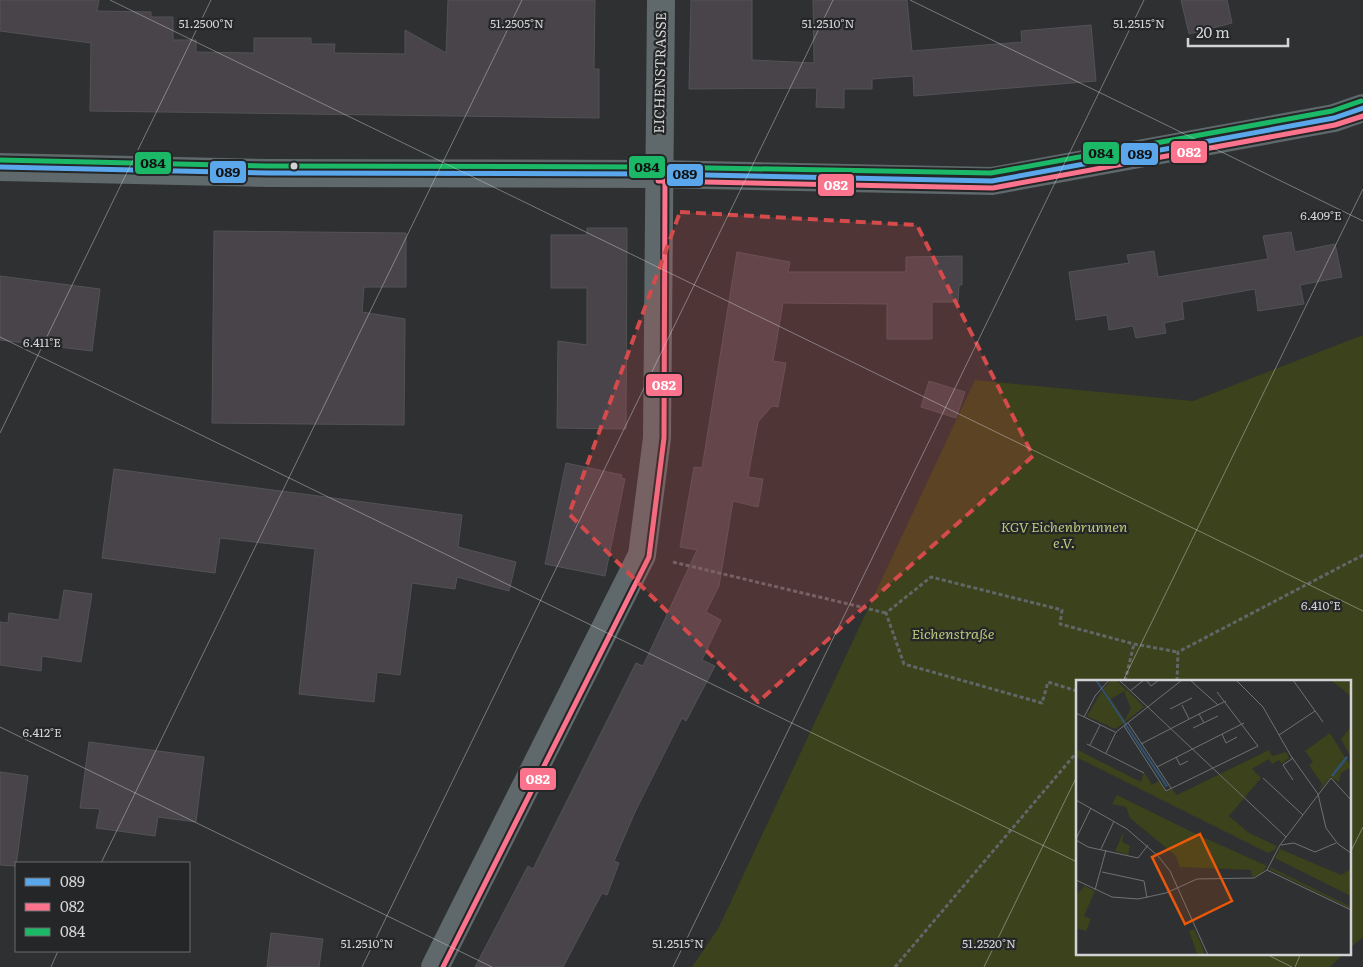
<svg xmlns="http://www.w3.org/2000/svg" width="1363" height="967" font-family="Literata,serif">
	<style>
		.green { fill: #3c421b }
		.building { fill: #48444a; stroke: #535354 }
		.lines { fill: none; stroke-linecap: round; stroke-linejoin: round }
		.path { stroke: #616769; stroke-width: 3; stroke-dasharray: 4 2.5; stroke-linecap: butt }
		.minor { stroke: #5f686a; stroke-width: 28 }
		.bus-1-casing { stroke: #242628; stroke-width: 9 }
		.bus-2-casing { stroke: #242628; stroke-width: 9 }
		.bus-3-casing { stroke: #242628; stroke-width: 9 }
		.bus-1 { stroke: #5aa8eb; stroke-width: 5 }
		.bus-2 { stroke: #fc738d; stroke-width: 5 }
		.bus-3 { stroke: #1ab867; stroke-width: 5 }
		.marked { fill: #d54a4b; fill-opacity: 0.2; stroke: #d54a4b; stroke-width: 4; stroke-dasharray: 10 6; stroke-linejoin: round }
		.ticks { fill: none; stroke: #d2d3d5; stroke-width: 1; stroke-opacity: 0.45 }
		.bus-dot { fill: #d2d3d5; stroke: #242628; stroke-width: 2 }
		.labels { text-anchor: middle; stroke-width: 4.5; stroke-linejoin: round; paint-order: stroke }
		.street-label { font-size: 14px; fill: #d2d3d5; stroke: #242628 }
		.park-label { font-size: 14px; font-style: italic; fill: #b9c87a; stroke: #242628 }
		.inset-river { fill: none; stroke: #305373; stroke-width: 2.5 }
		.inset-road { fill: none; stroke: #707173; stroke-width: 1 }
		.view { fill: #e8590c; fill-opacity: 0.15; stroke: #e8590c; stroke-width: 2.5 }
		.inset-edge { fill: none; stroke: #d2d3d5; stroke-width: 2.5 }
		.ticks-label { font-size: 12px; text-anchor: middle; fill: #d2d3d5; stroke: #242628; stroke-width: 4.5; stroke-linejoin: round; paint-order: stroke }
		.line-badge { stroke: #242628; stroke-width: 2 }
		.badge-label { font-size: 14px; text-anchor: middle; font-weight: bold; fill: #fff }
		.pale-badge-label { font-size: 14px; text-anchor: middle; font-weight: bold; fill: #111 }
	</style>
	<rect width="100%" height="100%" fill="#2e3031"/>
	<polygon class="green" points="1363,335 1363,937 1349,949 1349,681 1077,681 1077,953 1345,953 1330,967 692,967 719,927 975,380 1193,401"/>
	<g class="building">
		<polygon points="0,0 99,0 97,11 151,12 151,17 173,17 173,40 196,40 196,52 254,53 254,38 311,38 311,44 335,44 334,53 405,54 405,30 446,53 448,0 595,0 594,69 599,69 599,118 90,111 91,43 0,31"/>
		<polygon points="691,0 752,0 752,60 814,63 813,0 907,0 912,51 1022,42 1021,31 1091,25 1096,81 914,96 913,76 872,79 872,89 844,89 844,108 816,107 817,88 689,89"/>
		<polygon points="1181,0 1227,0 1232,23 1189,34"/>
		<polygon points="587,228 627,228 626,429 557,428 558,341 587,345 587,288 551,288 551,235 587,235"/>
		<polygon points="214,231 406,233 406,287 364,287 362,312 405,319 404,425 212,423"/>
		<polygon points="1291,232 1295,252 1335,244 1342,277 1300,285 1304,304 1258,311 1255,289 1182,302 1184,319 1164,323 1166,333 1136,338 1133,326 1109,330 1107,315 1076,320 1069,272 1129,263 1127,255 1154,251 1158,277 1268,259 1263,236"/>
		<polygon points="737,252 790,262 788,272 906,272 906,257 962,256 962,285 959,285 958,302 932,302 932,339 887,339 887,304 783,303 773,361 786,363 778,407 772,406 758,422 748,477 763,479 758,507 733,501 719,586 706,612 721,620 702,660 715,666 686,721 682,718 635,812 614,861 619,863 607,895 602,893 563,967 475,967 528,866 533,869 636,663 643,666 697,550 680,547 694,467 702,468"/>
		<polygon points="0,276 100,289 92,351 0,340"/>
		<polygon points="929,381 965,392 956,418 921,407"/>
		<polygon points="566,463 622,475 621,478 625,479 605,576 545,564"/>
		<polygon points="114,469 462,515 458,547 516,562 509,591 457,577 455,589 412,583 400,675 377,672 374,702 299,694 315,549 220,538 215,573 102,558"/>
		<polygon points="64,590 92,594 81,662 42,656 41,671 0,665 0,622 8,623 9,613 59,620"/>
		<polygon points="89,742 204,757 196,822 158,817 155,836 96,828 100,809 80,808"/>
		<polygon points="0,772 28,776 16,866 0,865"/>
		<polygon points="271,933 323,939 319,967 267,967"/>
	</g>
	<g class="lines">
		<g class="path">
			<polyline points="673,562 886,613"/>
			<polyline points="1125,681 1134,644"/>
			<polyline points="1177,681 1178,652 1363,555"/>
			<polyline points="1077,691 1048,682 1042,703 904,664 886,613 931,577 1062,610 1060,624 1134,644 1178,652"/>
			<polyline points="895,967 1077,752"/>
		</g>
		<g class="minor">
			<polyline points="0,167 268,173 658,174 992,181 1334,118 1363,108"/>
			<polyline points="435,967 642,555 657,438 661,0"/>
		</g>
		<defs>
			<polyline id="bus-1" points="0,167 268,173 658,174 992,181 1334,118 1363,108"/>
			<g id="bus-2">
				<polyline points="658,181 993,188 1335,125 1363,116"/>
				<polyline points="443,967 649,557 664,438 665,174"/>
			</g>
			<polyline id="bus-3" points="0,160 268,166 658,167 991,173 1332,111 1361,101"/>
		</defs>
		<use href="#bus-1" class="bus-1-casing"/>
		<use href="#bus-2" class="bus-2-casing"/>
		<use href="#bus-3" class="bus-3-casing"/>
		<use href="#bus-1" class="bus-1"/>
		<use href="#bus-2" class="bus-2"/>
		<use href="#bus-3" class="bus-3"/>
	</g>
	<path class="marked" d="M680,212l237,13 116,231 -275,246 -189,-188z"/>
	<path class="ticks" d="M110,0l1253,611M910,0l453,221M0,337l1077,525M0,433l211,-433M1123,681l240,-492M0,727l492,240M1349,855l14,-28M101,863l421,-863M1264,953l28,14M51,967l7,-16M362,967l471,-967M673,967l471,-967M984,967l93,-191M1295,967l6,-14"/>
	<circle class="bus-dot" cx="294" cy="166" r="4.5"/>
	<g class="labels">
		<g class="street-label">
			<text transform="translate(660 73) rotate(-89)" y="5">EICHENSTRASSE</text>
		</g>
		<g class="park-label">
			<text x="1064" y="532">KGV Eichenbrunnen<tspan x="1064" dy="16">e.V.</tspan></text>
			<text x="953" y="639">Eichenstraße</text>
		</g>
	</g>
	<g transform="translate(1076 680)">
		<rect width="275" height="275" fill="#2e3031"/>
		<path d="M35,0h5l10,10 -15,9 14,21 6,-12 -7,-16 3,-2 17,17 -19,15 -22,-33zM254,0h21v17l-10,-9zM26,11l22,32 -9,6 -28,-13zM275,47v31l-10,-19zM254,53l21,34 -10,6 -2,9 -8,-5 -13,14 4,-7 -13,-19 4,-3 -8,-11zM0,69l65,33 3,-10 8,13 7,-4 7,11 6,-3 5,6 92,-45 3,6 14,-4 3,6 -7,6 -3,-4 -7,4 -3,-5 -17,10 9,9 -32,38 20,17 28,13 -2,4 -7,3 -192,-96zM41,115l77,38 73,33 -6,8 -9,3 -1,-7 -71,-3 -4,-11 -46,-38 -4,-11 -14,-3zM48,151l-2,11 8,4 -2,9 -13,-4zM204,169l61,26 10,-6v27l-76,-38zM194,187l81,40v2l-80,-39zM9,206l10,5 -11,25 7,3 -5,12 -10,-3v-33zM118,249l6,12 5,14 -8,-1 -8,-23z" fill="#3c421b"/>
		<path d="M19,0h2l71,106 -2,1z" fill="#305373"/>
		<path class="inset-river" d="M256,96l15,-19"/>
		<path class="inset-road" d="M43,0l167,157M70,0l5,6 8,-6M114,0l28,25M160,0l27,27 28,49 27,38 8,34 12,16 13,9M217,0l30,42M54,11l14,-11M106,25l7,14M94,29l22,-11M0,33l39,19M123,34l27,-13M8,37l11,-21 14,-16M52,43l43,65M48,46l42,65 92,-45 -41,-54M117,48l25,-12M146,54l4,9 11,-6M203,55l36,-24M11,64l57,29M65,64l58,-30 5,9M14,65l10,-20M30,73l10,-21 66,-52M100,77l4,8 8,-4M217,78l-10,7 10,15M81,87l87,-44M187,98l40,37M0,120l51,29 31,27 12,15 38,84M0,159l15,-31M0,160l12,7 50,11 10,-13M205,165l13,-2 21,9 21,-9M25,169l13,-28M191,190l84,40M26,192l42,9 3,17M0,200l36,17 26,2 28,-6 31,-14 57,-1 13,-8 13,-25 51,-67 20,22M19,210l11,-40"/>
		<path class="view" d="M124,154l32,67 -47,23 -33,-67z"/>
		<rect width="275" height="275" class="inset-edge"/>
	</g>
	<g class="ticks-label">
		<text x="206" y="28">51.2500°N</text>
		<text x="517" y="28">51.2505°N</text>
		<text x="828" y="28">51.2510°N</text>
		<text x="1139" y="28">51.2515°N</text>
		<text x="1321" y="220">6.409°E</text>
		<text x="42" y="347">6.411°E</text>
		<text x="1321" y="610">6.410°E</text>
		<text x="42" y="737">6.412°E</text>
		<text x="367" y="948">51.2510°N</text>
		<text x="678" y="948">51.2515°N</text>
		<text x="989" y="948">51.2520°N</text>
	</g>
	<g class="line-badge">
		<rect x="1170" y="140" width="38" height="24" rx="5" fill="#fc738d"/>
		<rect x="1082" y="141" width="38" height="24" rx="5" fill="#1ab867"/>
		<rect x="1120" y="142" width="39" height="24" rx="5" fill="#5aa8eb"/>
		<rect x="134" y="151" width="38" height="24" rx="5" fill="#1ab867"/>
		<rect x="628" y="155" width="38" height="24" rx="5" fill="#1ab867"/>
		<rect x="209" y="160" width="38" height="24" rx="5" fill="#5aa8eb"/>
		<rect x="666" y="163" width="38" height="24" rx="5" fill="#5aa8eb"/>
		<rect x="817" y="173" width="38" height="24" rx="5" fill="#fc738d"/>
		<rect x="645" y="373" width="38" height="24" rx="5" fill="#fc738d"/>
		<rect x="519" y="767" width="38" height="24" rx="5" fill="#fc738d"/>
	</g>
	<g class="badge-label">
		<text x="1189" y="157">082</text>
		<text x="836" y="190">082</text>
		<text x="664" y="390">082</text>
		<text x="538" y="784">082</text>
	</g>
	<g class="pale-badge-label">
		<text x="1101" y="158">084</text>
		<text x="1140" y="159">089</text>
		<text x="153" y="168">084</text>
		<text x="647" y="172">084</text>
		<text x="228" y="177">089</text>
		<text x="685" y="179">089</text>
	</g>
	<rect x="15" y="862" width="175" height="90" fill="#242628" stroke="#6a6b6d"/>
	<rect x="25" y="878" width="25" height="8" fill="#5aa8eb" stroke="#6a6b6d"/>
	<text x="60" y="887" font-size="15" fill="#d2d3d5">089</text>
	<rect x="25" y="903" width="25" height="8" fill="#fc738d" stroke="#6a6b6d"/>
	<text x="60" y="912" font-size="15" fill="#d2d3d5">082</text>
	<rect x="25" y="928" width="25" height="8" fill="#1ab867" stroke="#6a6b6d"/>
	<text x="60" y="937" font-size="15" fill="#d2d3d5">084</text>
	<path d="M1188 38v8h100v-8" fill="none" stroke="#d2d3d5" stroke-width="2.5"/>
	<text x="1196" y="38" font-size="15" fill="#d2d3d5" stroke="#242628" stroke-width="4" paint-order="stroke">20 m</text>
</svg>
